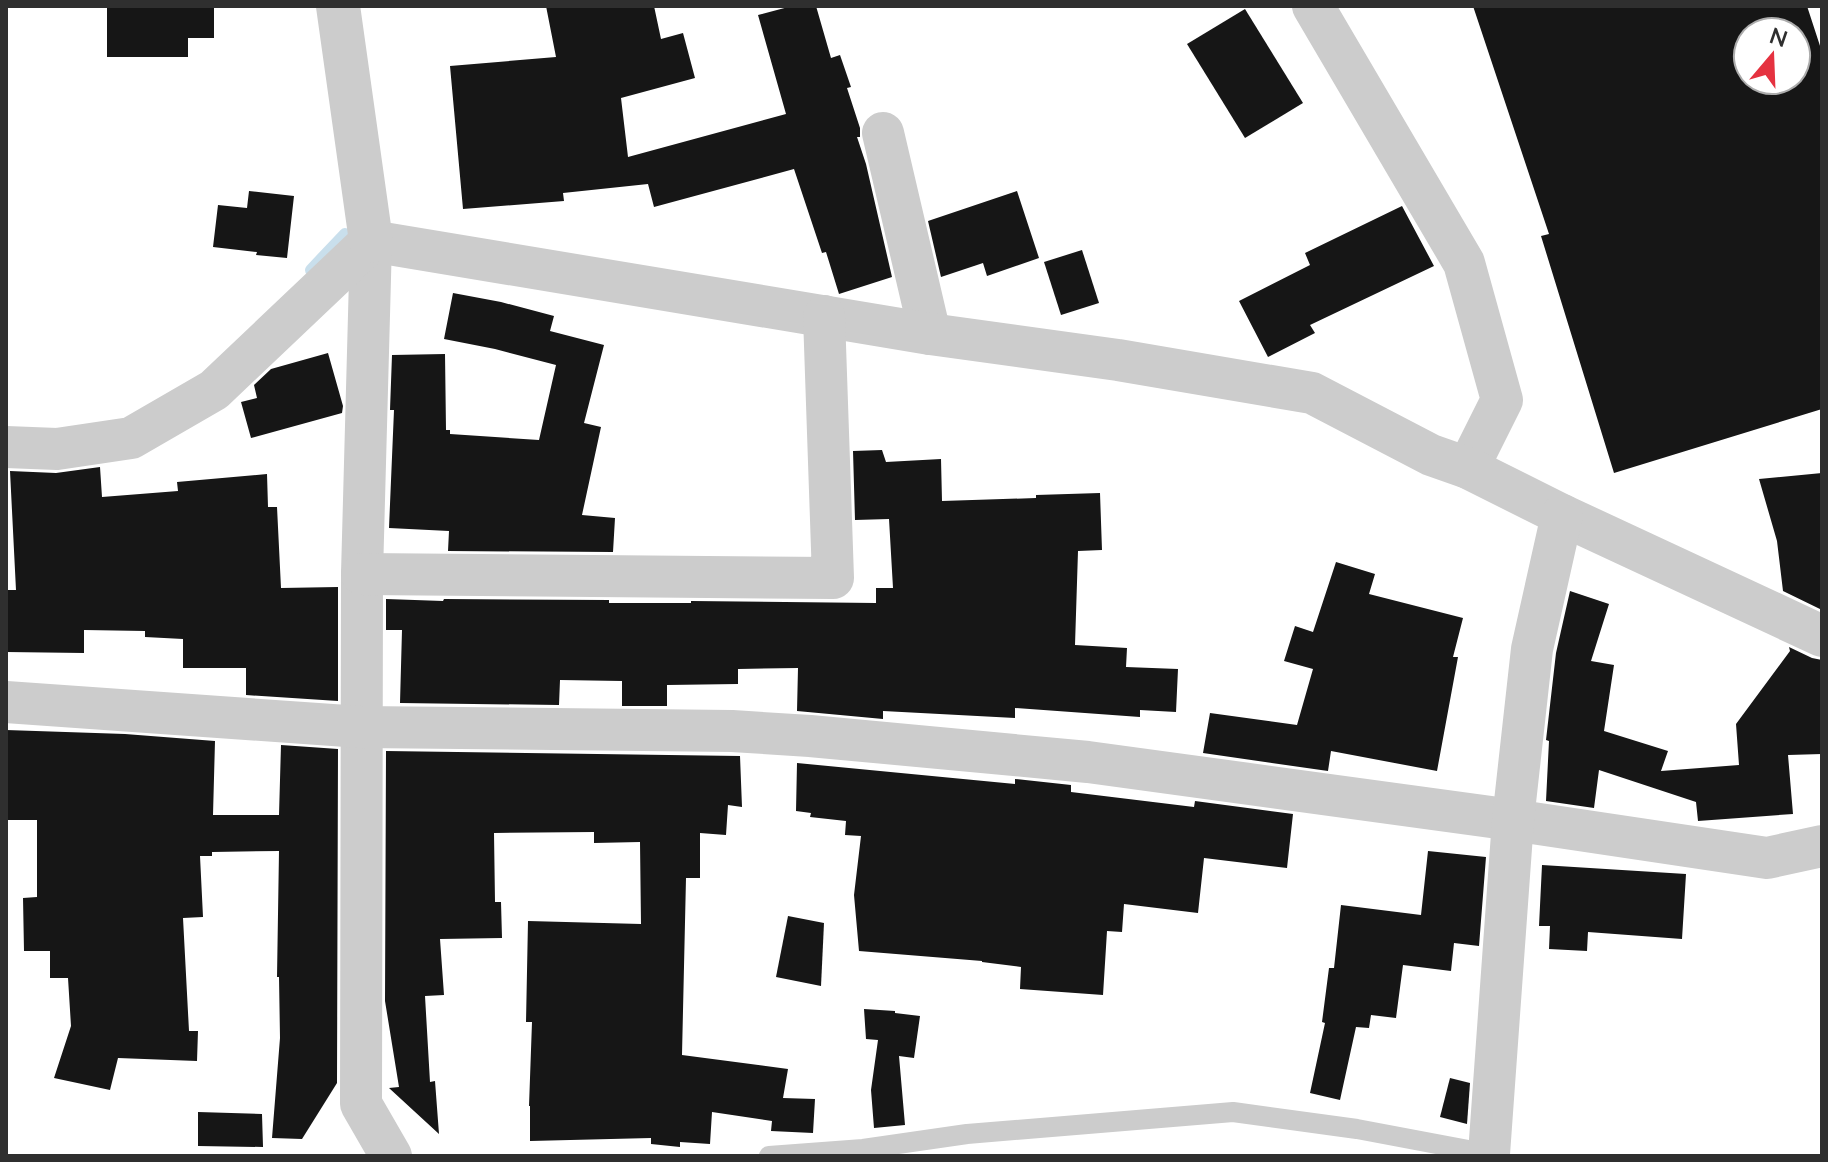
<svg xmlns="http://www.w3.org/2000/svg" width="1828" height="1162" font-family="Lato,sans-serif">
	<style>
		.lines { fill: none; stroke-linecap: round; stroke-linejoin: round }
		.stream { stroke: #c9dfec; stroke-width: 12 }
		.building { fill: #161616; fill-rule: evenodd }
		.service { stroke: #ccc; stroke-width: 20 }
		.minor { stroke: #ccc; stroke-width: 42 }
		.tertiary { stroke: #ccc; stroke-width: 44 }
	</style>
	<rect width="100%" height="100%" fill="#fff"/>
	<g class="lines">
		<polyline class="stream" points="311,270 345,234"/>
	</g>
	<g class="building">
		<polygon points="107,6 214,6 214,38 188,38 188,57 107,57"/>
		<polygon points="546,6 654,6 661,39 683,33 695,78 621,98 628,157 786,114 758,15 792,6 816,6 831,58 840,55 851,87 847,88 860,128 860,137 857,137 866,164 892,277 839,294 826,252 822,253 794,169 654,207 648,184 563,193 564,201 463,209 450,66 556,57"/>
		<path d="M1473,6h334l15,46v357l-208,64 -73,-237 8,-2zM1748,32h48v48h-48z"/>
		<polygon points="1245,9 1303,103 1245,138 1187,44"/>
		<polygon points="249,191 294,196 287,258 256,255 257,252 213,247 218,205 247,208"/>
		<polygon points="1017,191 1039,258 987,276 983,263 941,277 928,221"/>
		<polygon points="1402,206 1434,266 1310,325 1315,333 1268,357 1239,301 1310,265 1305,253"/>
		<polygon points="1082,250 1099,303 1061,315 1044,262"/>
		<polygon points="453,293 501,302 554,316 550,331 604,345 584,423 601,427 582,515 615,518 613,552 448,551 449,531 389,528 394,410 390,410 392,355 445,354 446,430 450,430 450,434 539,440 556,365 495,349 444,339"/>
		<polygon points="328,353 343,406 342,413 251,438 241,402 257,398 254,385 271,369"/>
		<polygon points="882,450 886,462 941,459 942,501 1036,498 1036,495 1100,493 1102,550 1078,551 1075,645 1127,648 1126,667 1178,669 1176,712 1140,710 1140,717 1015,708 1015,718 883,711 883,719 797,711 798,668 738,669 738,684 667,685 667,706 622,706 622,681 560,680 559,705 400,703 402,630 386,630 386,599 443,601 444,599 609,600 609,603 691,603 691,601 876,603 876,588 893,588 889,519 855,520 853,451"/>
		<polygon points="100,467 102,497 178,491 177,482 267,474 268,507 277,507 281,588 338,587 338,701 246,695 246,668 183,668 183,639 145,637 145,631 84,630 84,653 6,652 6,590 16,590 10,471 56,473"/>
		<polygon points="1822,473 1822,610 1783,591 1777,541 1759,479"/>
		<polygon points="1336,562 1375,574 1369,594 1463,618 1453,657 1458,657 1437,771 1331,751 1328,771 1203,753 1210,713 1297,725 1313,669 1284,661 1295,626 1313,632"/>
		<polygon points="1570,591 1609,604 1591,661 1614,665 1604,731 1668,751 1661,771 1739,765 1736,724 1790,651 1789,647 1812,658 1822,660 1822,754 1788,755 1793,814 1698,821 1696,802 1599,770 1594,808 1546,801 1549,741 1546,740 1556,653"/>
		<polygon points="6,730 125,734 215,741 213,815 279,815 281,745 338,749 337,1083 302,1139 272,1138 280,1038 279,977 277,977 279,851 212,852 212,856 200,856 203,917 183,918 189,1031 198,1031 197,1061 118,1058 110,1090 54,1078 71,1026 68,978 50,978 50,951 24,951 23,898 37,897 37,820 6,820"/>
		<polygon points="386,751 740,756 742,807 728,805 726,835 700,833 700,878 686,878 682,1055 788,1069 783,1098 815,1099 813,1133 771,1131 772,1121 712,1112 710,1144 680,1142 680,1147 651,1144 651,1138 530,1141 530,1106 529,1106 532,1022 526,1022 528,921 641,924 640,842 594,843 594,832 494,833 495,902 501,902 502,938 440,939 444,995 425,996 430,1082 435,1081 439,1134 389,1088 399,1087 385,1001"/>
		<polygon points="797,763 1015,784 1015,779 1071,785 1071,792 1194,807 1195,801 1293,814 1287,868 1204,858 1198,913 1124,904 1122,932 1107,931 1103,995 1020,989 1021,967 982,962 982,961 859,951 854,895 861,836 845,835 846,821 810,817 811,813 796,811"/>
		<polygon points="1428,851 1486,857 1479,946 1454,943 1451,971 1403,965 1396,1018 1371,1015 1369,1028 1356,1027 1340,1100 1310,1093 1325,1023 1322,1022 1329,968 1334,968 1341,905 1421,915"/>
		<polygon points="1542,865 1686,874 1682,939 1588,932 1587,951 1549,949 1550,926 1539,926"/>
		<polygon points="788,916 824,923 821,986 776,977"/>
		<polygon points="864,1009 895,1011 895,1013 920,1016 914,1058 899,1056 905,1125 874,1128 871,1090 878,1040 866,1039"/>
		<polygon points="1450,1078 1470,1083 1467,1124 1440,1117"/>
		<polygon points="198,1112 262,1114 263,1147 198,1146"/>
	</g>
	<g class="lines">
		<polyline class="service" points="769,1156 863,1149 967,1134 1233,1112 1357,1129 1495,1155"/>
		<g class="minor">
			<polyline points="1313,6 1464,263 1502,400 1468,468"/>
			<polyline points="883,133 930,334"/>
			<polyline points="371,241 930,334 1118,360 1312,393 1431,455 1468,468 1562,515 1822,636"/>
			<polyline points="371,241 362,574 361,1104 391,1156"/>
			<polyline points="6,447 57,449 131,438 214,390 371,241"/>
			<polyline points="362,574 833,578 824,316"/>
			<polyline points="6,702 361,727 732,731 810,736 1088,762 1513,820 1767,858 1822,846"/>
			<polyline points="1489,1154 1513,820 1532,649 1562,515"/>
		</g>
		<polyline class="tertiary" points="338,6 371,241"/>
	</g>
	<rect width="1828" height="1162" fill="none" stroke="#2f2f2f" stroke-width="16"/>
	<g transform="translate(1772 56) rotate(19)"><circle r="38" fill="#ffffff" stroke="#acacac" stroke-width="2"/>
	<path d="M0-6L14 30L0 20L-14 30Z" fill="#e53240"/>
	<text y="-12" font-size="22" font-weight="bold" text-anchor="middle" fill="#2f2f2f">N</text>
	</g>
</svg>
